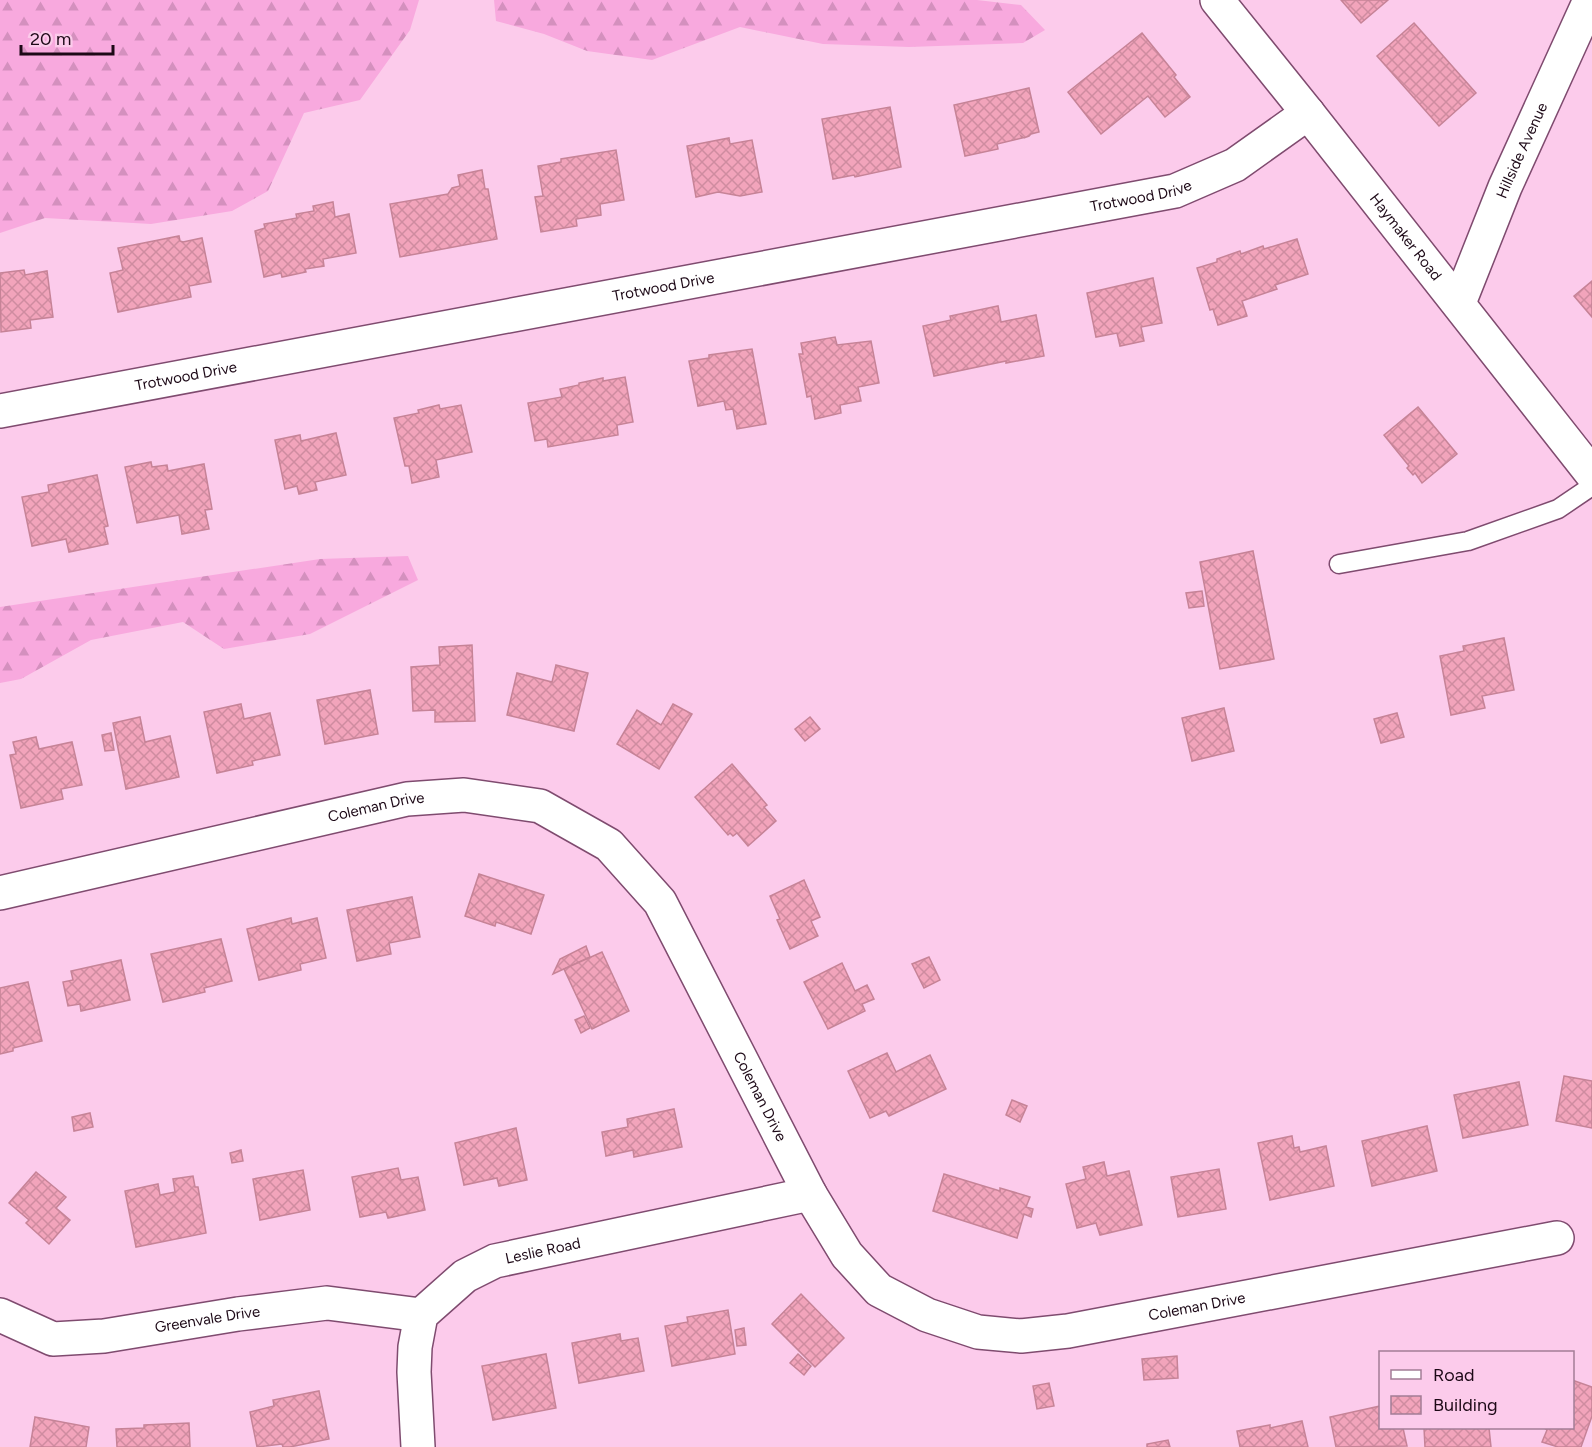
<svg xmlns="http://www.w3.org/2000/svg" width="1592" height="1447" font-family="Figtree,sans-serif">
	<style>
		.forest { fill: url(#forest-firs) }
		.building { fill: url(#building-cross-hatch); stroke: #c68397; stroke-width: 1.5 }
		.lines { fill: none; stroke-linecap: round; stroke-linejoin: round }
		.lane-casing { stroke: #7f4b6f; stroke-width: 21 }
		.street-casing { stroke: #7f4b6f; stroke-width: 36 }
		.secondary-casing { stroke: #7f4b6f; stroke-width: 36 }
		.lane { stroke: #fff; stroke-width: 18 }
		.street { stroke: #fff; stroke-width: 33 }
		.secondary { stroke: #fff; stroke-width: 33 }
		.labels { text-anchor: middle; stroke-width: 4.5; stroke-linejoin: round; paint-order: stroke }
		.street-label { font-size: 15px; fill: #1d0917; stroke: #fccbeb }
	</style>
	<defs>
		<pattern id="forest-firs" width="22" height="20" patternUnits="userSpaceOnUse" patternTransform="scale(1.5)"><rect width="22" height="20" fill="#f8a9de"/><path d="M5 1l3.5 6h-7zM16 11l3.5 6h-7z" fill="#d490be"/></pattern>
		<pattern id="building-cross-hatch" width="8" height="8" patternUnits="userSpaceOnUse" patternTransform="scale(1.5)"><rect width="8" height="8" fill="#f2a4bb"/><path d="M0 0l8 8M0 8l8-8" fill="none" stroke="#cf8ca0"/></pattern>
	</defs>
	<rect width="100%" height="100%" fill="#fccbeb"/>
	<g class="forest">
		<polygon points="0,0 419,0 410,30 360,100 304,113 268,191 232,211 151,224 45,218 0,233"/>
		<polygon points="494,0 977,0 1021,5 1045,30 1023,43 909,47 823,44 740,27 652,60 587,51 544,34 496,21"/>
		<polygon points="408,556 418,580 310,634 224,649 183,622 91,640 21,679 0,683 0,607 320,559"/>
	</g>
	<g class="building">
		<polygon points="1341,0 1388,0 1361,23"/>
		<polygon points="1414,23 1476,93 1439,126 1377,56"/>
		<polygon points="1142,33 1176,75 1174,77 1190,97 1165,117 1148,96 1101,134 1068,92"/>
		<polygon points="1029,88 1039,132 1031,134 1029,136 1024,138 1021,136 1022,138 997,144 998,149 965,156 954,105"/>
		<polygon points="890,107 901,167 855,177 854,175 833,179 822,119"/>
		<polygon points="729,138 730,144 752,140 762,192 740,196 718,192 696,197 687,146"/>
		<polygon points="616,150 624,200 600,204 601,215 576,219 577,226 541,232 535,197 543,196 538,166 561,162 561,159"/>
		<polygon points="482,170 485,189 488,189 497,239 400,257 390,204 448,194 452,188 460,186 458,175"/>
		<polygon points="333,202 335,217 349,214 356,253 323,259 324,266 305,269 306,272 282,277 281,273 264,277 255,231 265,228 264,224 297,218 296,214 314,211 313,206"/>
		<polygon points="179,236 180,241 183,242 202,238 211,282 189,286 191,297 118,312 110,273 123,270 118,248"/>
		<polygon points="1297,239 1308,274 1275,285 1277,289 1242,301 1247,316 1218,325 1213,309 1210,310 1197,268 1217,262 1217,259 1240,251 1241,254 1263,246 1264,249"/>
		<polygon points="24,270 25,275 47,271 53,317 30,320 31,328 1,332 0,273"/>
		<polygon points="1153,278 1162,323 1141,327 1144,341 1120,346 1117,333 1096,337 1087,293"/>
		<polygon points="1592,281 1592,317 1574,296"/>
		<polygon points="998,306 1001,322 1036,315 1044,356 1006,363 1006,361 934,376 923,326 951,320 950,316"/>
		<polygon points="835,337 837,345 871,341 879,383 858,387 861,401 840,405 841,413 815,419 811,396 807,397 799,354 803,354 801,343"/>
		<polygon points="752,349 766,424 737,429 733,409 726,410 724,401 698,406 689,361 709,358 709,355"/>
		<polygon points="625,377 633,422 617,425 618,435 548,447 547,439 535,441 528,403 562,397 560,389 579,385 579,383 603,378 603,381"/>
		<polygon points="439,405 440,409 461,405 472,452 436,460 439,477 412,483 409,466 405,466 394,418 419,413 418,410"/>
		<polygon points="1418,407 1457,454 1422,483 1415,473 1413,475 1407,468 1409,466 1384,435"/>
		<polygon points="336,433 346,475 315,482 317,490 299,494 297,486 285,489 275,440 300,435 301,441"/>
		<polygon points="151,462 152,467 167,465 168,471 204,464 212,509 205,510 209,529 182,534 179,515 137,523 125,467"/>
		<polygon points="97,475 108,526 104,527 108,544 69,552 66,539 32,546 22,497 49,492 48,485"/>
		<polygon points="1253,551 1274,659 1220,669 1200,562"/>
		<polygon points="1202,591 1204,606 1189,608 1186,593"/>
		<polygon points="1504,638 1514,690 1482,696 1485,708 1451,715 1440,656 1464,651 1463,646"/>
		<polygon points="472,645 475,721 435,722 435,710 413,711 411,667 440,665 439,647"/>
		<polygon points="556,665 588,673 574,731 507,715 517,673 552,682"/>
		<polygon points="370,690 378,734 325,744 317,700"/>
		<polygon points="241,704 244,719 270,713 280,755 252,761 253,765 217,773 204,712"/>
		<polygon points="673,704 692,714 659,769 617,744 637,710 661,725"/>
		<polygon points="1224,708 1234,751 1192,761 1182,718"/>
		<polygon points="1397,713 1404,737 1381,743 1374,719"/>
		<polygon points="140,717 145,742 170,736 179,777 126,789 113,723"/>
		<polygon points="810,717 820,729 805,741 795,729"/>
		<polygon points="111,733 114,750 105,751 102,735"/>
		<polygon points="36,737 39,749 72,742 82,785 61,789 63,799 21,808 10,755 16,754 13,742"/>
		<polygon points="732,764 767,805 764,807 776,821 748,846 737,833 733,836 730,833 728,835 695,797"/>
		<polygon points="479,874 544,895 531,934 496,922 495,926 465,916"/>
		<polygon points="804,880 820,917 811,921 818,936 790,949 777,920 780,919 770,896"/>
		<polygon points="412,897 420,937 389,943 391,954 357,961 347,910"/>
		<polygon points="291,918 292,924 317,918 326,958 300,964 301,970 259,980 247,929"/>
		<polygon points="221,939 232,981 204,988 205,992 163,1002 151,954"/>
		<polygon points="586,946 590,957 553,974 560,959"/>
		<polygon points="602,952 629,1011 592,1029 564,969"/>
		<polygon points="929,957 940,980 924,988 912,964"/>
		<polygon points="121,960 130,1000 81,1011 80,1004 68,1006 63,982 73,980 71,971"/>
		<polygon points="842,963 855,991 867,985 874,999 862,1004 865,1011 828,1029 804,982"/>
		<polygon points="28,982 42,1041 13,1048 13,1051 0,1054 0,988"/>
		<polygon points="584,1016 590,1028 581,1033 575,1020"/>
		<polygon points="887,1053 896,1072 930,1055 946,1089 889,1116 886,1111 870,1118 848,1071"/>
		<polygon points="1564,1076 1592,1081 1592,1128 1556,1121"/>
		<polygon points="1519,1082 1528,1125 1463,1138 1454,1095"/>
		<polygon points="1012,1100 1027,1106 1020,1122 1006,1115"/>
		<polygon points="674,1109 682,1147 634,1157 633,1150 606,1156 602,1132 628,1127 627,1119"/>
		<polygon points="90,1113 93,1127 74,1131 72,1117"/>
		<polygon points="1427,1126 1437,1171 1372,1186 1362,1141"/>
		<polygon points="516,1128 527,1180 499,1186 497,1178 464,1185 455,1143"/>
		<polygon points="1292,1136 1294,1148 1299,1147 1300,1152 1326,1146 1334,1186 1270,1200 1258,1143"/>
		<polygon points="241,1150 243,1161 232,1163 230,1153"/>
		<polygon points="1104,1162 1107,1176 1129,1171 1142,1225 1100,1235 1096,1223 1077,1228 1066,1184 1086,1179 1083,1167"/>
		<polygon points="398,1168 401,1180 418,1177 425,1210 388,1218 386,1212 360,1217 352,1177"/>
		<polygon points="1219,1169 1226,1209 1178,1217 1171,1177"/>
		<polygon points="303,1170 310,1210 260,1220 253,1179"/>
		<polygon points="36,1172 66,1197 56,1208 70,1220 49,1244 26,1223 29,1220 9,1203"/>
		<polygon points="944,1174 1000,1191 1000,1188 1030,1197 1026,1207 1033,1209 1031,1217 1024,1214 1017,1238 933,1211"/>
		<polygon points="193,1176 195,1187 198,1187 206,1233 136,1247 125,1191 158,1184 160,1195 175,1192 173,1179"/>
		<polygon points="801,1294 844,1338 815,1367 772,1324"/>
		<polygon points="728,1310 735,1354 672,1366 665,1326 688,1322 687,1317"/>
		<polygon points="744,1328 746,1345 737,1346 735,1330"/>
		<polygon points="620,1334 621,1341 638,1338 644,1371 579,1383 572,1343"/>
		<polygon points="546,1354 556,1408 493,1420 482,1366"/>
		<polygon points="798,1354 811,1366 804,1375 790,1363"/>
		<polygon points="1177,1356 1178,1378 1144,1380 1142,1359"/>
		<polygon points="1572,1380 1592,1387 1592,1416 1581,1447 1558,1447 1542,1442 1547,1430 1544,1428 1572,1428"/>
		<polygon points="1049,1383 1054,1406 1037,1409 1033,1386"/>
		<polygon points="319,1391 329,1439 290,1447 283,1447 282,1444 257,1447 250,1412 274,1406 273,1400"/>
		<polygon points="1380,1406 1380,1428 1403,1428 1407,1446 1336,1447 1330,1417"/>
		<polygon points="35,1417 89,1427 86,1447 30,1447"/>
		<polygon points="1302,1421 1308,1447 1240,1447 1237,1431 1270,1425 1270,1428"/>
		<polygon points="189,1423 190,1447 117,1447 116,1429 144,1428 144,1425"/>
		<polygon points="1424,1428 1489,1428 1491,1447 1425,1447"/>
		<polygon points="1168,1440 1170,1447 1147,1447 1147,1444"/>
	</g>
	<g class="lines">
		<defs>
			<polyline id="lane" points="1339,564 1468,541 1558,509 1592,486"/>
			<g id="street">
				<path id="s1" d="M1459,303l46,-116 85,-187"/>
				<path id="s2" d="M0,411l1175,-220 60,-26 73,-52"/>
				<path id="s3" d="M0,893l407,-94 57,-4 76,11 69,39 51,57 150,292 37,61 32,35 48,25 51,17 43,4 47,-5 489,-93"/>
				<path id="s4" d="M0,1315l53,24 51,-3 134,-22 89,-11 94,12"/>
				<path id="s5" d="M418,1447l-4,-75 1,-25 6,-32 44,-39 30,-15 315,-67"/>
			</g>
			<g id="secondary">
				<path id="s6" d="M1217,0l91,113 284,361"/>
			</g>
		</defs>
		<use href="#lane" class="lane-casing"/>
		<use href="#street" class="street-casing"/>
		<use href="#secondary" class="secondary-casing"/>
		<use href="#lane" class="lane"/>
		<use href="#street" class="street"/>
		<use href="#secondary" class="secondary"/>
	</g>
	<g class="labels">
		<g class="street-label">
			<text dy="5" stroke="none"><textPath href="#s1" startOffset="165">Hillside Avenue</textPath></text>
			<text dy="5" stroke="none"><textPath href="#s2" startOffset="1161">Trotwood Drive</textPath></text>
			<text dy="5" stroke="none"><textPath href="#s6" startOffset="303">Haymaker Road</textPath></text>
			<text dy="5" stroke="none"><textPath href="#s2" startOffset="675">Trotwood Drive</textPath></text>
			<text dy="5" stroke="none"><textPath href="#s2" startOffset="189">Trotwood Drive</textPath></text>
			<text dy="5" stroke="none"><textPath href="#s3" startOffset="386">Coleman Drive</textPath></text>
			<text dy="5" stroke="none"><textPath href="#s3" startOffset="926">Coleman Drive</textPath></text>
			<text dy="5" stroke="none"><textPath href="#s5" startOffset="274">Leslie Road</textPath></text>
			<text dy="5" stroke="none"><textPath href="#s3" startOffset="1484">Coleman Drive</textPath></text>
			<text dy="5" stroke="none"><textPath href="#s4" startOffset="214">Greenvale Drive</textPath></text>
		</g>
	</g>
	<rect x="1379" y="1351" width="195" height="78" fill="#fccbeb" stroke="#a37d96" stroke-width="1.5"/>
	<rect x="1391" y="1370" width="30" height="9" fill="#ffffff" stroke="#a37d96" stroke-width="1.5"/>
	<text x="1433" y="1381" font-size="18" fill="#1d0917">Road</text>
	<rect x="1391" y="1396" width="30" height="18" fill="url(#building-cross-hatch)" stroke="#a37d96" stroke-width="1.5"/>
	<text x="1433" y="1411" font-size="18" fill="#1d0917">Building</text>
	<path d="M21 45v9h92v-9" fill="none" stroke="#1d0917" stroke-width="3"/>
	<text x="30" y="45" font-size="18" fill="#1d0917" stroke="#fccbeb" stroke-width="4.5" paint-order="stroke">20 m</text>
</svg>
